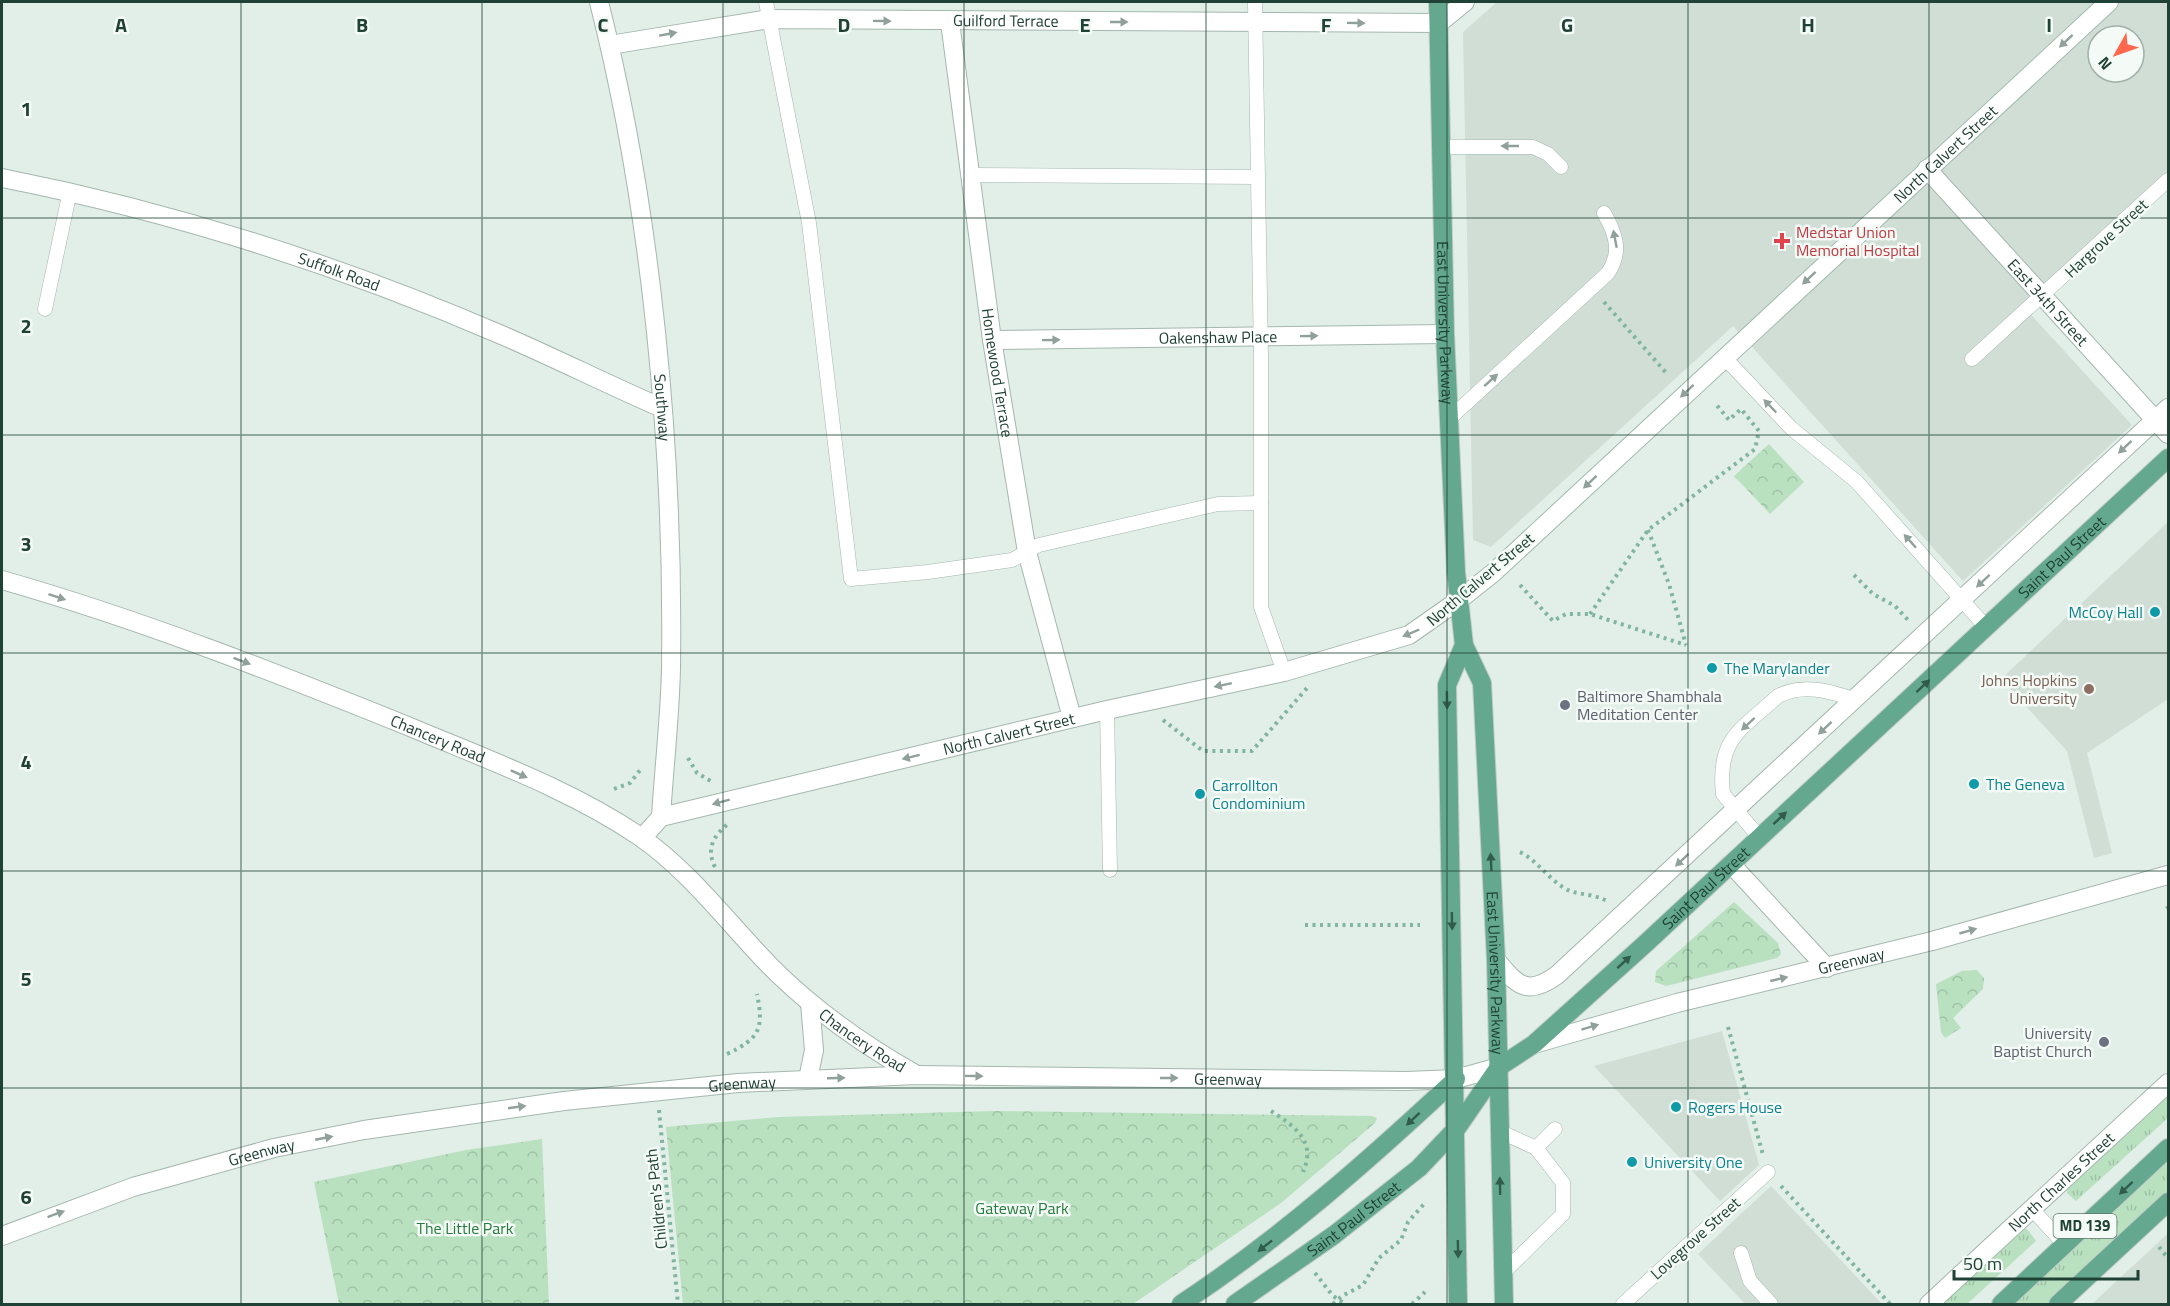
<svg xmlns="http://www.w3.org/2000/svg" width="2170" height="1306" font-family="'Titillium Web',sans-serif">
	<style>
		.built { fill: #d0ded6; fill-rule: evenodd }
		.grass { fill: url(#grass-tufts) }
		.park { fill: url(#park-crowns) }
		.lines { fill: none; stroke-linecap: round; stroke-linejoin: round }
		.service-casing { stroke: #a4b7af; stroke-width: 15 }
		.minor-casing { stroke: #a4b7af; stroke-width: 20 }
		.secondary-casing { stroke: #a0bbae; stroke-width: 20 }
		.primary-casing { stroke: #c1cac6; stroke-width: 20 }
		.path { stroke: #80b59e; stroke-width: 4; stroke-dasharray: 3 4.5; stroke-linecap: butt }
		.service { stroke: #fff; stroke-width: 14 }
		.minor { stroke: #fff; stroke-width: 18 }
		.secondary { stroke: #fff; stroke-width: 18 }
		.primary { stroke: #63a88f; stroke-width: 18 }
		.oneway { fill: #90a09a }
		.oneway2 { fill: #315b4c }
		.grid { fill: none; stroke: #204135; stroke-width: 1.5; stroke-opacity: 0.55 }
		.health-dot { fill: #e0444e; stroke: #f4faf6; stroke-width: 2 }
		.culture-dot { fill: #0f9aa8; stroke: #f4faf6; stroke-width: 2 }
		.education-dot { fill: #8d6e63; stroke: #f4faf6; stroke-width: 2 }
		.worship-dot { fill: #6b7280; stroke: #f4faf6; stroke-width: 2 }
		.labels { text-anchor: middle; stroke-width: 5; stroke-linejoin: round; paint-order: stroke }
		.shield { fill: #f4faf6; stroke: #60786f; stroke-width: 1.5 }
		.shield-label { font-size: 15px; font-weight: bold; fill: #204135 }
		.street-label { font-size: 16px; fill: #204135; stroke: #f4faf6 }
		.health-label { font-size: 16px; fill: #be3a42; stroke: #f4faf6; text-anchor: start }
		.culture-label { font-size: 16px; fill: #0d838f; stroke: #f4faf6; text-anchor: start }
		.education-label { font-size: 16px; fill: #785e54; stroke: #f4faf6; text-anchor: end }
		.worship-label { font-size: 16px; fill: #5b616d; stroke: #f4faf6; text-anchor: start }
		.park-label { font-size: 16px; fill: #267c3e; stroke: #f4faf6 }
		.grid-label { font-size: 20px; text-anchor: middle; font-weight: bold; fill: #204135; stroke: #f4faf6; stroke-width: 5; stroke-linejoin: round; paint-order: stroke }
	</style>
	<defs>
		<pattern id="grass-tufts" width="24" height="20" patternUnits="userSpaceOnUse" patternTransform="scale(1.5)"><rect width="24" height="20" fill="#b9e1c0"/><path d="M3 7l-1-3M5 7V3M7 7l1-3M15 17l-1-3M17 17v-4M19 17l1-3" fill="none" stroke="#9fc2a6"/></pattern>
		<pattern id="park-crowns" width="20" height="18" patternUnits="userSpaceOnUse" patternTransform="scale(1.5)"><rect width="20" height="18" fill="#b9e1c0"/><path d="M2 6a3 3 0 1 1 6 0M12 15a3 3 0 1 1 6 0" fill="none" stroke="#9fc2a6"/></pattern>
	</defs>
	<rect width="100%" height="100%" fill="#e2eee8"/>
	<g class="built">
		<path d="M1497,2h671v171l-143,135 107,117 -169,156 -230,-255 -242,221 -18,-7 -10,-508zM2098,36h36v36h-36z"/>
		<polygon points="2168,522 2168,699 2087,753 2112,853 2094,858 2067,751 2001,679"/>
		<polygon points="1722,1031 1759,1165 1720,1201 1594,1066"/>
		<polygon points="1771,1186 1882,1304 1745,1304 1698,1254"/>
		<polygon points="2168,1233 2168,1304 2092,1304 2163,1238"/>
	</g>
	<g class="grass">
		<polygon points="2168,1094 2168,1118 2076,1201 2067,1193 2068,1188"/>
		<polygon points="2168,1157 2168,1192 2047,1304 2011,1304"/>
		<polygon points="2023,1228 2027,1229 2036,1241 1967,1304 1941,1304"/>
	</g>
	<g class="park">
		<polygon points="1769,444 1804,482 1770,514 1734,476"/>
		<polygon points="1734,902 1778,943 1781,954 1777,958 1666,986 1655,982 1656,971"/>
		<polygon points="1977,970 1984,978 1983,989 1953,1018 1961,1028 1945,1038 1941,1032 1936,984 1962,971"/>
		<polygon points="994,1111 1372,1116 1377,1118 1375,1123 1281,1203 1133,1304 683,1304 666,1127 779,1117"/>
		<polygon points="542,1139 549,1304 339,1304 314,1182 466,1150"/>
	</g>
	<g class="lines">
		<defs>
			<g id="service">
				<polyline points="766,2 809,223 851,579 928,572 1012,560 1039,545 1218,504 1261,503"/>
				<polyline points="1255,2 1261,356 1261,607 1284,672"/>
				<polyline points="1442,147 1533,147 1548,154 1561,167"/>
				<polyline points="971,175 1257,177"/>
				<polyline points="45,309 70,191"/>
				<polyline points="1724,357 1791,428 1857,482 1986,627"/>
				<polyline points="1972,359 2168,180"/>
				<path d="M1448,420l160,-147c14,-21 8,-39 -4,-60"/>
				<polyline points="1107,710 1110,870"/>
				<path d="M1759,837l-36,-43c-6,-56 18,-64 55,-98 25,-13 52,-5 78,4"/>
				<polyline points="1499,1131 1536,1148 1563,1183 1563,1214 1503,1273"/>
				<polyline points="1536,1148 1555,1129"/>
				<polyline points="2032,1209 2065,1245"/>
				<polyline points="1741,1253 1750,1281 1771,1304"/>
				<polyline points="1623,1304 1768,1172"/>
			</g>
			<g id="minor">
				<path id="s1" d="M599,2c53,210 75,448 72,666 -1,49 -7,99 -10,149"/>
				<path id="s2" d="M950,22l42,318 35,212 45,166"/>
				<path id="s3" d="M610,45l160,-26 669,4 26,-21"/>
				<path id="s4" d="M1927,169l241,265"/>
				<path id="s5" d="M2,178c173,34 340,88 502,158 53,23 105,49 158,72"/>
				<path id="s6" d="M992,340l453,-6"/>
				<path id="s7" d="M2,580c140,40 277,94 413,149 76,32 156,61 224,107 51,35 89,87 132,131 43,43 91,77 144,107"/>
				<path id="s8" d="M642,838l19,-21 446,-107 177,-38 125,-37 50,-35"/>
				<polyline points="1731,864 1827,968"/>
				<path d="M1496,960c21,25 31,37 61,15l611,-567"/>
				<path id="s9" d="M1534,1044l143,-41 255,-62 236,-66"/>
				<polyline points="808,1079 814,1050 810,1003"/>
				<path id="s10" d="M2,1236l131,-49 141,-39 90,-18 200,-29 174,-18 178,-8 490,6 50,-2 43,-12"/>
				<path id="s11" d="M1929,1304l239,-221"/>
			</g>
			<g id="secondary">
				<path id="s12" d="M1459,600l34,-27 616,-571"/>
			</g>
			<g id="primary">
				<path id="s13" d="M1438,2l7,332 11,238 8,73 18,38 14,277 8,344"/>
				<path d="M1181,1304c100,-66 187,-143 275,-225"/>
				<path id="s14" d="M1235,1304l99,-69 85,-67 38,-40 42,-61 35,-23 111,-100 523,-486"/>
				<polyline points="1458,1304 1447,685 1464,645"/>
				<polyline points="2001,1304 2168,1148"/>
				<polyline points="2058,1304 2168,1202"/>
			</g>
		</defs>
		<use href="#service" class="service-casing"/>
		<use href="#minor" class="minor-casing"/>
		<use href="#secondary" class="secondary-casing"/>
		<use href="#primary" class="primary-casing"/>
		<g class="path">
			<polyline points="1604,302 1668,375"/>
			<polyline points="1648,530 1669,584 1686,645"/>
			<polyline points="1854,575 1873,594 1895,606 1908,620"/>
			<polyline points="1520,585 1553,621 1566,614 1590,614 1686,645"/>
			<polyline points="1590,614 1648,530 1755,449 1759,431 1741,409 1729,420 1715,403"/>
			<polyline points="1163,720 1203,751 1252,751 1307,688"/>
			<polyline points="688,758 697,773 714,783"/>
			<polyline points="614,789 630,783 641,769"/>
			<path d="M1520,852c18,9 28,27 46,37 10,6 26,4 41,12"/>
			<path d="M715,867c-9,-18 -2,-31 13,-43"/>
			<polyline points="2167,906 2168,908"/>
			<polyline points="1305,925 1420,925"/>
			<polyline points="1728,1027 1763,1155"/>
			<path d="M727,1054c33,-16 37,-25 30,-60"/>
			<polyline points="659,1110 678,1304"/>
			<path d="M1271,1111c23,15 46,30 32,61"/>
			<polyline points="1781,1186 1890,1304"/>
			<polyline points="2159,1247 2168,1258"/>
			<polyline points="1315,1273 1333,1296 1345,1304"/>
			<polyline points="1333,1304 1342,1296 1363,1285 1379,1258 1401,1240 1408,1222 1424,1204"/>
			<polyline points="1412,1304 1425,1292"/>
		</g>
		<use href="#service" class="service"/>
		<use href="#minor" class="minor"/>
		<use href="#secondary" class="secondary"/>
		<use href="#primary" class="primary"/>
	</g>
	<defs><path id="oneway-solid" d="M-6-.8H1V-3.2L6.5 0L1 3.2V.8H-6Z" transform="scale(1.5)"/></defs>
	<g class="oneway">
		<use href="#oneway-solid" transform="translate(882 21) rotate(1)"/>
		<use href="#oneway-solid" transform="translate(1119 22)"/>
		<use href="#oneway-solid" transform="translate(1356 23) rotate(1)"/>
		<use href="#oneway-solid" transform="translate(668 34) rotate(-10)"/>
		<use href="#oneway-solid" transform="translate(2066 41) rotate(137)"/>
		<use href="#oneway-solid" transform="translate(1510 146) rotate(180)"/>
		<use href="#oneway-solid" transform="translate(1615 239) rotate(-101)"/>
		<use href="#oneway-solid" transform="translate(1809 278) rotate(137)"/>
		<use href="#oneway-solid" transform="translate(1309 336) rotate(-1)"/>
		<use href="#oneway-solid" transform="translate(1051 340) rotate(-1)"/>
		<use href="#oneway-solid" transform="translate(1491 380) rotate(-42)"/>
		<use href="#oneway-solid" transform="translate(1687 391) rotate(137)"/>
		<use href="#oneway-solid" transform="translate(1770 406) rotate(-134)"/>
		<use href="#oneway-solid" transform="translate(2125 447) rotate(137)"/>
		<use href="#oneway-solid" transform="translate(1590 482) rotate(137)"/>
		<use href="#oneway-solid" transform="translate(1910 541) rotate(-132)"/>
		<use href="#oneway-solid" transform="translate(1983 581) rotate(137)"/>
		<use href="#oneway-solid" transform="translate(57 597) rotate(18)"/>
		<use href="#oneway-solid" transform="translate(1411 633) rotate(157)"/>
		<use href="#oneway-solid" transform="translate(242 661) rotate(21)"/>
		<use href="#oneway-solid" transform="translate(1223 685) rotate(168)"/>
		<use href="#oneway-solid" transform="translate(1748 724) rotate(137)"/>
		<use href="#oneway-solid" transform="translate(1825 728) rotate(137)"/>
		<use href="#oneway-solid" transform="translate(911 757) rotate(166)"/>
		<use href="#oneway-solid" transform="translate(519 774) rotate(24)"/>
		<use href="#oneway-solid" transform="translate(721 802) rotate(165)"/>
		<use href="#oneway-solid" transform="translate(1682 860) rotate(137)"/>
		<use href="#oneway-solid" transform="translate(1968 931) rotate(-16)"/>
		<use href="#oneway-solid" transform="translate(1779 979) rotate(-13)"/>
		<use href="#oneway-solid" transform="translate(1590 1027) rotate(-17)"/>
		<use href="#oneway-solid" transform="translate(974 1076) rotate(1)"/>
		<use href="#oneway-solid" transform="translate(836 1078) rotate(-2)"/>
		<use href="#oneway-solid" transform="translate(1169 1078)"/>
		<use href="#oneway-solid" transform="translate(517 1107) rotate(-8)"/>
		<use href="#oneway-solid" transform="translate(324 1138) rotate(-11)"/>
		<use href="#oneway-solid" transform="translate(56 1214) rotate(-20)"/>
	</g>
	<g class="oneway2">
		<use href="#oneway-solid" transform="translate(1923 686) rotate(-43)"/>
		<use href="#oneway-solid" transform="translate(1447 700) rotate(89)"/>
		<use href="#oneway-solid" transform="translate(1780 818) rotate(-43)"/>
		<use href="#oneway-solid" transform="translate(1491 862) rotate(-93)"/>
		<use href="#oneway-solid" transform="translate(1452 921) rotate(89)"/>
		<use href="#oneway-solid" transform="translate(1624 962) rotate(-42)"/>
		<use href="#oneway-solid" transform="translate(1413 1119) rotate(137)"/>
		<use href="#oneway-solid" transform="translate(1500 1186) rotate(-91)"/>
		<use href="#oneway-solid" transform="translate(2126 1188) rotate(137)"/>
		<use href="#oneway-solid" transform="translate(1265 1246) rotate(142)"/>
		<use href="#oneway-solid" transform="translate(1458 1249) rotate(89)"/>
	</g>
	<path class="grid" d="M241,2v1302M482,2v1302M723,2v1302M964,2v1302M1206,2v1302M1447,2v1302M1688,2v1302M1929,2v1302M2,218h2166M2,435h2166M2,653h2166M2,871h2166M2,1088h2166"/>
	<path class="health-dot" d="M1779 232h6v6h6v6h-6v6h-6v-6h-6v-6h6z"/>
	<g class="culture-dot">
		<circle cx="2155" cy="612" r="6"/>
		<circle cx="1712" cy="668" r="6"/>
		<circle cx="1974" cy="784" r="6"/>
		<circle cx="1200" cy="794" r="6"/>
		<circle cx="1676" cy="1107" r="6"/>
		<circle cx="1632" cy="1162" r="6"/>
	</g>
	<circle class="education-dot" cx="2089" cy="689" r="6"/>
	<g class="worship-dot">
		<circle cx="1565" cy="705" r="6"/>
		<circle cx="2104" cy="1042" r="6"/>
	</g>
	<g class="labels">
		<rect class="shield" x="2053.5" y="1214" width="63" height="24" rx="4.5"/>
		<g class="shield-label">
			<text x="2085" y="1231">MD 139</text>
		</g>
		<g class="street-label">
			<text dy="6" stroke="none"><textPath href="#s3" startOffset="398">Guilford Terrace</textPath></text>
			<text dy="6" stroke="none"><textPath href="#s12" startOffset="660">North Calvert Street</textPath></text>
			<text transform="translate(2106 238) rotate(-43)" y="6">Hargrove Street</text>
			<text dy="6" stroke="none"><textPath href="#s5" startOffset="350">Suffolk Road</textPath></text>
			<text dy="6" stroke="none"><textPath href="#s4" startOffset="180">East 34th Street</textPath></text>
			<text dy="6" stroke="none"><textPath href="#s13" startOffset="321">East University Parkway</textPath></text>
			<text dy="6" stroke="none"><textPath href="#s6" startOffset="226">Oakenshaw Place</textPath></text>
			<text dy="6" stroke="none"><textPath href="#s2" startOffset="354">Homewood Terrace</textPath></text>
			<text dy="6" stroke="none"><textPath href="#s1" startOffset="411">Southway</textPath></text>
			<text dy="6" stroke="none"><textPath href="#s14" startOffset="1118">Saint Paul Street</textPath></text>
			<text transform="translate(1480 579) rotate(-40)" y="6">North Calvert Street</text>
			<text dy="6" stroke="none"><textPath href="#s8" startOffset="386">North Calvert Street</textPath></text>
			<text dy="6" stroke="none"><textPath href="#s7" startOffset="464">Chancery Road</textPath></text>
			<text dy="6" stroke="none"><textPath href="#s14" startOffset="632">Saint Paul Street</textPath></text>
			<text dy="6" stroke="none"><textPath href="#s9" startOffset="328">Greenway</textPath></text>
			<text dy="6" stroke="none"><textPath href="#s13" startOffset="976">East University Parkway</textPath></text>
			<text dy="6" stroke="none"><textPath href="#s7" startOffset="992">Chancery Road</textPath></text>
			<text dy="6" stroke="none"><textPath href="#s10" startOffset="1245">Greenway</textPath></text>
			<text dy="6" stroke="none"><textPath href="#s10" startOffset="759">Greenway</textPath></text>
			<text dy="6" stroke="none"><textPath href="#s10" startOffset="273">Greenway</textPath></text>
			<text dy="6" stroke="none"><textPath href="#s11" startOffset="180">North Charles Street</textPath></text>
			<text transform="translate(656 1199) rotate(-96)" y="6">Children's Path</text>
			<text dy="6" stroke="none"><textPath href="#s14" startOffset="146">Saint Paul Street</textPath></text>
			<text transform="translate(1695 1238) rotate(-42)" y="6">Lovegrove Street</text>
		</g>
		<g class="health-label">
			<text x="1796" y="238">Medstar Union<tspan x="1796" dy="18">Memorial Hospital</tspan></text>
		</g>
		<g class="culture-label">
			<text x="2143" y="618" text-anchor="end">McCoy Hall</text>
			<text x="1724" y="674">The Marylander</text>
			<text x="1986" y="790">The Geneva</text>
			<text x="1212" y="791">Carrollton<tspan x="1212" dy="18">Condominium</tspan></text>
			<text x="1688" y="1113">Rogers House</text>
			<text x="1644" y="1168">University One</text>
		</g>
		<g class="education-label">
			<text x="2077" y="686">Johns Hopkins<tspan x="2077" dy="18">University</tspan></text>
		</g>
		<g class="worship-label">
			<text x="1577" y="702">Baltimore Shambhala<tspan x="1577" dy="18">Meditation Center</tspan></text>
			<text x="2092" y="1039" text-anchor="end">University<tspan x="2092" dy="18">Baptist Church</tspan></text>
		</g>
		<g class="park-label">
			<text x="1022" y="1214">Gateway Park</text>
			<text x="465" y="1234">The Little Park</text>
		</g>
	</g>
	<g class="grid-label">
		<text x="121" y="32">A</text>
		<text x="362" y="32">B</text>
		<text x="603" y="32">C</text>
		<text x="844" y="32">D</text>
		<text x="1085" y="32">E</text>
		<text x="1326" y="32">F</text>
		<text x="1567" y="32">G</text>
		<text x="1808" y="32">H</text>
		<text x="2049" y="32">I</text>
		<text x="26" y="116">1</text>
		<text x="26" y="333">2</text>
		<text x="26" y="551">3</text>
		<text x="26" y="769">4</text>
		<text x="26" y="986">5</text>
		<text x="26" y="1204">6</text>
	</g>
	<rect width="2170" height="1306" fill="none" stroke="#204135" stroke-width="6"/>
	<g transform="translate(2116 54) rotate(230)"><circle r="28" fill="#f4faf6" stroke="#9fb0a9" stroke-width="1.5"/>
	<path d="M0-4.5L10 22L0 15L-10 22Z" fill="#ff684f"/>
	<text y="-9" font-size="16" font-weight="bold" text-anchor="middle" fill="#204135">N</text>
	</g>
	<path d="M1954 1270v9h184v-9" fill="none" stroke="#204135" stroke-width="3"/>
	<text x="1963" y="1270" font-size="18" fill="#204135" stroke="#f4faf6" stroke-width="4.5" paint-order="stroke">50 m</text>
</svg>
